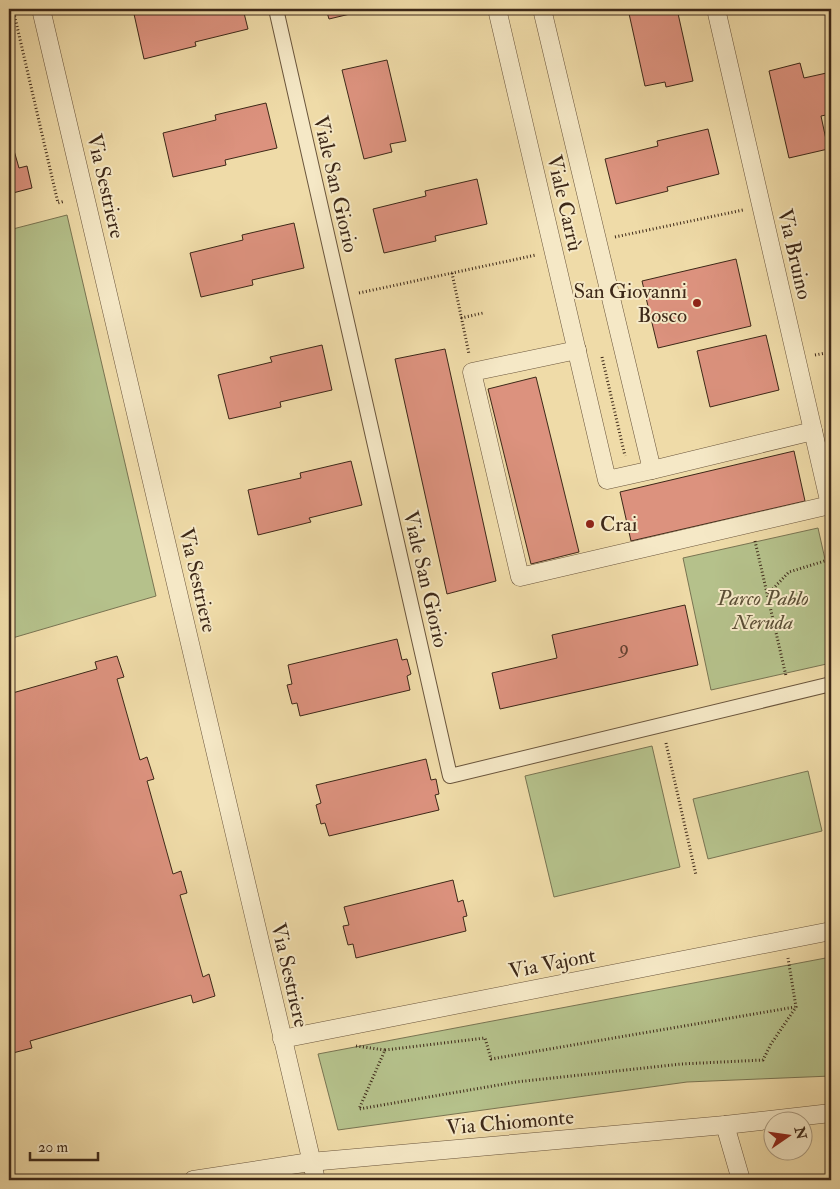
<svg xmlns="http://www.w3.org/2000/svg" width="840" height="1189" font-family="'IM FELL Double Pica',serif">
	<style>
		.green { fill: #b5c18b; stroke: #797452 }
		.building { fill: #dc927e; stroke: #3d2818 }
		.lines { fill: none; stroke-linecap: round; stroke-linejoin: round }
		.pedestrian-casing { stroke: #6a553c; stroke-width: 16 }
		.minor-casing { stroke: #6a553c; stroke-width: 19 }
		.path { stroke: #3d2818; stroke-width: 3; stroke-dasharray: 1 2.5; stroke-linecap: butt }
		.pedestrian { stroke: #f5e8c6; stroke-width: 14 }
		.minor { stroke: #f5e8c6; stroke-width: 18 }
		.poi-dot { fill: #8f2418; stroke: #f5e8c6; stroke-width: 2 }
		.labels { text-anchor: middle; stroke-width: 4; stroke-linejoin: round; paint-order: stroke }
		.number-label { font-size: 19px; fill: #654232 }
		.street-label { font-size: 21px; fill: #3d2818; stroke: #f5e8c6 }
		.poi-label { font-size: 21px; fill: #3d2818; stroke: #f5e8c6; text-anchor: end }
		.park-label { font-size: 21px; font-style: italic; fill: #5b4e35; stroke: #f5e8c6 }
	</style>
	<rect width="100%" height="100%" fill="#efdba8"/>
	<filter id="stains"><feTurbulence type="fractalNoise" baseFrequency=".004" numOctaves="4"/><feColorMatrix values="0 0 0 0 .2 0 0 0 0 .09 0 0 0 0 .02 0 0 0 .5 -.17"/></filter>
	<radialGradient id="worn" r=".72"><stop offset=".6" stop-color="#630" stop-opacity="0"/><stop offset="1" stop-color="#630" stop-opacity=".3"/></radialGradient>
	<g class="green">
		<polygon points="67,215 156,596 9,639 9,230"/>
		<polygon points="818,528 831,586 831,663 711,690 683,558"/>
		<polygon points="652,746 680,867 554,897 525,776"/>
		<polygon points="808,771 822,831 708,859 693,799"/>
		<polygon points="831,957 831,1076 687,1082 338,1130 318,1054"/>
	</g>
	<g class="building">
		<polygon points="156,9 243,9 248,29 195,42 196,46 144,59 134,14"/>
		<polygon points="326,9 371,9 329,19"/>
		<polygon points="628,9 677,9 693,81 666,87 665,82 645,86"/>
		<polygon points="387,60 406,141 390,144 392,152 364,159 342,70"/>
		<polygon points="800,63 804,78 831,72 831,114 821,116 828,149 789,158 769,71"/>
		<polygon points="266,103 277,148 225,160 226,165 173,177 163,133 216,120 215,115"/>
		<polygon points="708,129 719,174 667,187 668,191 616,204 605,159 658,146 657,141"/>
		<polygon points="13,147 19,168 27,166 32,188 9,194 9,148"/>
		<polygon points="477,179 487,224 435,236 436,241 384,253 373,209 426,196 425,191"/>
		<polygon points="294,223 304,268 252,280 253,285 201,297 190,253 243,240 242,235"/>
		<polygon points="736,259 751,326 658,348 642,281"/>
		<polygon points="766,335 779,390 710,407 697,351"/>
		<polygon points="322,345 332,390 280,402 281,407 229,419 218,375 272,362 270,357"/>
		<polygon points="445,349 496,581 447,594 395,359"/>
		<polygon points="536,377 579,552 531,564 488,389"/>
		<polygon points="794,451 805,501 631,541 620,492"/>
		<polygon points="351,461 362,505 309,518 311,522 258,535 248,490 301,478 300,473"/>
		<polygon points="685,605 698,665 500,709 492,673 557,658 552,635"/>
		<polygon points="397,639 402,660 407,659 411,674 407,676 410,690 300,716 297,703 292,704 287,685 292,684 288,665"/>
		<polygon points="117,656 124,677 117,679 140,760 147,757 154,779 147,781 173,874 181,871 187,893 180,895 203,977 209,974 215,996 193,1003 191,995 30,1041 32,1048 9,1054 9,694 97,669 95,662"/>
		<polygon points="426,759 431,780 436,779 439,794 435,795 439,810 329,836 325,823 321,824 316,805 321,803 316,785"/>
		<polygon points="453,880 458,902 463,900 467,916 463,917 466,931 356,958 353,944 348,945 343,926 349,925 344,907"/>
	</g>
	<g class="lines">
		<defs>
			<polyline id="pedestrian" points="276,9 450,776 831,684"/>
			<g id="minor">
				<polyline points="41,9 316,1180"/>
				<polyline points="497,9 607,480 652,470 542,9"/>
				<polyline points="716,9 831,509"/>
				<polyline points="577,350 472,372 520,577 830,505"/>
				<polyline points="652,470 813,431"/>
				<polyline points="282,1039 831,931"/>
				<polyline points="725,1125 741,1180"/>
				<polyline points="193,1180 310,1162 725,1125 831,1113"/>
			</g>
		</defs>
		<use href="#pedestrian" class="pedestrian-casing"/>
		<use href="#minor" class="minor-casing"/>
		<g class="path">
			<polyline points="13,9 58,203 65,201"/>
			<polyline points="615,237 743,210"/>
			<polyline points="452,273 469,354"/>
			<polyline points="359,293 536,255"/>
			<polyline points="461,318 483,313"/>
			<polyline points="815,355 831,352"/>
			<polyline points="602,357 625,456"/>
			<polyline points="755,541 786,676"/>
			<polyline points="768,594 789,572 831,559"/>
			<polyline points="666,743 696,875"/>
			<polyline points="356,1046 385,1050 359,1109 516,1082 681,1064 763,1060 771,1044 796,1007 788,958"/>
			<polyline points="385,1050 485,1038 491,1059 795,1007"/>
		</g>
		<use href="#pedestrian" class="pedestrian"/>
		<use href="#minor" class="minor"/>
	</g>
	<g class="poi-dot">
		<circle cx="697" cy="303" r="5"/>
		<circle cx="590" cy="524" r="5"/>
	</g>
	<g class="labels">
		<g class="number-label">
			<text x="624" y="654">9</text>
		</g>
		<g class="street-label">
			<text transform="translate(336 184) rotate(77)" y="7">Viale San Giorio</text>
			<text transform="translate(106 186) rotate(77)" y="7">Via Sestriere</text>
			<text transform="translate(565 203) rotate(77)" y="7">Viale Carrù</text>
			<text transform="translate(795 254) rotate(77)" y="7">Via Bruino</text>
			<text transform="translate(426 579) rotate(77)" y="7">Viale San Giorio</text>
			<text transform="translate(198 580) rotate(77)" y="7">Via Sestriere</text>
			<text transform="translate(552 963) rotate(-11)" y="7">Via Vajont</text>
			<text transform="translate(290 975) rotate(77)" y="7">Via Sestriere</text>
			<text transform="translate(510 1122) rotate(-5)" y="7">Via Chiomonte</text>
		</g>
		<g class="poi-label">
			<text x="687" y="298">San Giovanni<tspan x="687" dy="24">Bosco</tspan></text>
			<text x="600" y="531" text-anchor="start">Crai</text>
		</g>
		<g class="park-label">
			<text x="763" y="605">Parco Pablo<tspan x="763" dy="24">Neruda</tspan></text>
		</g>
	</g>
	<rect width="840" height="1189" fill="none" stroke="#efdba8" stroke-width="30"/>
	<rect x="10" y="10" width="820" height="1169" fill="none" stroke="#3d2818" stroke-width="2.5"/>
	<rect x="15" y="15" width="810" height="1159" fill="none" stroke="#3d2818"/>
	<g transform="translate(788 1136) rotate(77)"><circle r="24" fill="#f5e8c6" stroke="#ab9b80"/>
	<path d="M0-4L9 19L0 12L-9 19Z" fill="#8f2418"/>
	<text y="-8" font-size="14" font-weight="bold" text-anchor="middle" fill="#3d2818">N</text>
	</g>
	<path d="M30 1152v8h68v-8" fill="none" stroke="#3d2818" stroke-width="2.5"/>
	<text x="38" y="1152" font-size="15" fill="#3d2818" stroke="#f5e8c6" stroke-width="4" paint-order="stroke">20 m</text>
	<rect width="100%" height="100%" filter="url(#stains)"/>
	<rect width="100%" height="100%" fill="url(#worn)"/>
</svg>
